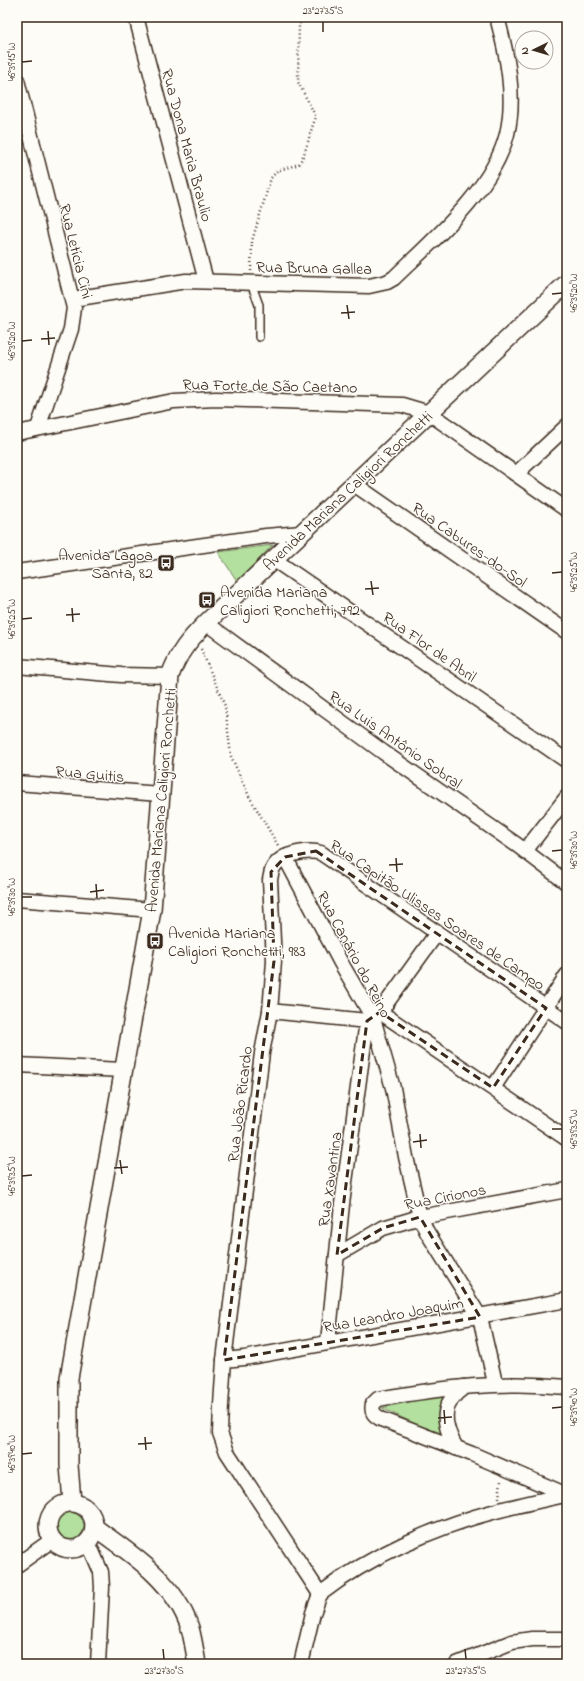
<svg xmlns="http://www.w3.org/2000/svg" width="584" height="1681" font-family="'Indie Flower',sans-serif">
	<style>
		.green { fill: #b3e09e; stroke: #77855e }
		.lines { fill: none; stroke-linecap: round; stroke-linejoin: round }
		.service-casing { stroke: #3b2a1e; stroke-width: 10 }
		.minor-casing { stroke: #3b2a1e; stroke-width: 17 }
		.tertiary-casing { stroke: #3b2a1e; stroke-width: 20 }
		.path { stroke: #3b2a1e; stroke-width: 2.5; stroke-dasharray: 1 3; stroke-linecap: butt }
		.service { stroke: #fdfcf7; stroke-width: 7 }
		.minor { stroke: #fdfcf7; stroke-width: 14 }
		.tertiary { stroke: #fdfcf7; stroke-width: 17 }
		.marked { fill: none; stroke: #3b2a1e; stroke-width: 3; stroke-dasharray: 8 5; stroke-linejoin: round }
		.ticks { fill: none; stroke: #3b2a1e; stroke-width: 1.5 }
		.labels { text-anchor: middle; stroke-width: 3; stroke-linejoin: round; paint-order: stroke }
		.street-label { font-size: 16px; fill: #3b2a1e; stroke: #fdfcf7 }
		.poi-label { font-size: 16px; fill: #3b2a1e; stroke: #fdfcf7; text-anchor: start }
		.neatline { fill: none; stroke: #3b2a1e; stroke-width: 1.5 }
		.ticks-label { font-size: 10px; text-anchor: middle; fill: #3b2a1e }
	</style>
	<rect width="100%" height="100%" fill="#fdfcf7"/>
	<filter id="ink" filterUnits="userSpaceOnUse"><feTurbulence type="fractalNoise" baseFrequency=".025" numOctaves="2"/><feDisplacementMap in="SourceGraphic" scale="8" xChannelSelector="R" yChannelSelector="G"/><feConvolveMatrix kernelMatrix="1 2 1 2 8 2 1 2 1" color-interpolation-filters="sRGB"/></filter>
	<g filter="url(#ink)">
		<g class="green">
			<polygon points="273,545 237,581 218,552"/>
			<polygon points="451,1392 448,1440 382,1408"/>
			<circle cx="70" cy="1526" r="14"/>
		</g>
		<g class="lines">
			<defs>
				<polyline id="service" points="251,283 259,305 259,337"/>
				<g id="minor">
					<polyline points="136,17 206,281"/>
					<polyline points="17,80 74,308 71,329 38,428"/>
					<path d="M73,299l113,-18 183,5 18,-4 7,-4c40,-39 99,-88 113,-144 9,-38 0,-80 -10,-117"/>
					<polyline points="17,433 174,401 216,399 402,405 429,413 567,510"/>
					<polyline points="516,474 567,426"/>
					<polyline points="354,484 567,632"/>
					<polyline points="273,559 567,761"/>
					<polyline points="17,572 266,536 302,533"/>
					<polyline points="206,623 383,752 517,845 567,883"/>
					<polyline points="17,666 121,675 170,676"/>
					<polyline points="17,783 160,794"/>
					<polyline points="525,851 567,797"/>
					<polyline points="285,857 341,963 373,1018 393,1088 406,1157 420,1217 427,1232 480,1317 495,1383"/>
					<polyline points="17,899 152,910"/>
					<polyline points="270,1011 367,1021 380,1012 567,1139"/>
					<polyline points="380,1012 437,933"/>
					<polyline points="17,1065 123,1070"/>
					<polyline points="493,1088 567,975"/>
					<polyline points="337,1255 383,1228 420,1217 567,1190"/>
					<polyline points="328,1342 342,1204 367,1021"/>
					<polyline points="224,1360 244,1358 567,1300"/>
					<path d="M567,1387c-64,-7 -126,1 -189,12l-5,5c-2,8 1,11 8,15l91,35 95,41"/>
					<path d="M456,1448c-14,-25 -16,-44 8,-61"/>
					<polyline points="88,1542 101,1572 102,1587 98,1664"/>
					<polyline points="17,1565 52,1540"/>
					<path d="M320,1594c49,-38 115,-67 176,-83 23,-6 46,-11 69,-16"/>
					<path d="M301,1664l12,-51 7,-19 -93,-142 -7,-19 1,-28 3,-45 38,-307 8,-42 4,-50 -4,-81c1,-5 1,-10 5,-15 8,-11 33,-16 46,-12l246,169"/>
					<polyline points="457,1664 512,1642 532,1639 567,1639"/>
				</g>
				<g id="tertiary">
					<path d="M72,1502l-3,-37v-87l83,-468 18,-234c8,-23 19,-36 36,-53l361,-340"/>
					<circle cx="71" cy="1526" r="23"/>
					<path d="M94,1527c38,27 81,55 96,101 3,11 5,24 7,36"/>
				</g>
			</defs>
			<use href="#service" class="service-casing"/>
			<use href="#minor" class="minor-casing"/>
			<use href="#tertiary" class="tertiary-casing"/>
			<g class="path">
				<path d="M251,271l1,-30 19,-63 6,-7 22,-7c9,-15 10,-31 17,-47l-18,-35 1,-58 7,-7"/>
				<polyline points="201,649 225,706 231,756 249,796 279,847"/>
				<polyline points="499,1498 501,1481"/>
			</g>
			<use href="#service" class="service"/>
			<use href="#minor" class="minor"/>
			<use href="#tertiary" class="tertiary"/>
		</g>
	</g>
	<path class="marked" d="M316,851l230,157 -53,80 -113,-76 -13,9 -30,234 46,-27 37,-11 60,100 -256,43 50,-399 -3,-89 14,-15z"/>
	<path class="ticks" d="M323,22v10M22,62l10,-1M552,294l10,-1M347,305l2,14M341,313l14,-1M48,331l1,14M41,339l14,-1M22,341l10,-1M552,573l10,-1M371,581l2,14M365,589l14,-1M72,608l1,14M66,615l14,-1M22,619l10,-1M552,851l10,-1M396,858l1,14M389,865l14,-1M96,884l1,14M90,892l14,-2M22,897h10M552,1129h10M420,1134l1,14M413,1142l14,-2M120,1160l2,14M114,1168l14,-1M22,1176l10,-1M552,1408l10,-1M444,1410l1,14M438,1418l14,-1M145,1437l1,13M138,1444l14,-1M22,1454l10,-1M163,1649l1,10M465,1649l1,10"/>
	<defs>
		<symbol id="bus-square" viewBox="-11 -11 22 22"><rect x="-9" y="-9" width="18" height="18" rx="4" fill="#3b2a1e" stroke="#fdfcf7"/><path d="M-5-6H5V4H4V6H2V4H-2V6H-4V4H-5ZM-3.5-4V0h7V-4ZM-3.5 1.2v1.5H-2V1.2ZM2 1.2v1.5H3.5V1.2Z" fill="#fff"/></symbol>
	</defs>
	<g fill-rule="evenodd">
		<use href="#bus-square" x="156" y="553" width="20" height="20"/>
		<use href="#bus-square" x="197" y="590" width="20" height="20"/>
		<use href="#bus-square" x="145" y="931" width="20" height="20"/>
	</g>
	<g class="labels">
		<g class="street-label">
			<text transform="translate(188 145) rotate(75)" y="6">Rua Dona Maria Braulio</text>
			<text transform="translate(77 251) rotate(76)" y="6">Rua Letícia Cini</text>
			<text transform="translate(314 267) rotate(1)" y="6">Rua Bruna Gallea</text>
			<text transform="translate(270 385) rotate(1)" y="6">Rua Forte de São Caetano</text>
			<text transform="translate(347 490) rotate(-43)" y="6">Avenida Mariana Caligiori Ronchetti</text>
			<text transform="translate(470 544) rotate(35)" y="6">Rua Cabures-do-Sol</text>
			<text transform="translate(430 646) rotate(35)" y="6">Rua Flor de Abril</text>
			<text transform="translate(396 739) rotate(35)" y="6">Rua Luis Antônio Sobral</text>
			<text transform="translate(90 773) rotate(5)" y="6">Rua Guitis</text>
			<text transform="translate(160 800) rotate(-85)" y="6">Avenida Mariana Caligiori Ronchetti</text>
			<text transform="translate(438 914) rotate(34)" y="6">Rua Capitão Ulisses Soares de Campo</text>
			<text transform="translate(355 954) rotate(62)" y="6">Rua Canário do Reino</text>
			<text transform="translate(239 1104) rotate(-83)" y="6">Rua João Ricardo</text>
			<text transform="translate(329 1179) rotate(-82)" y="6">Rua Xavantina</text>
			<text transform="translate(445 1196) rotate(-11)" y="6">Rua Cirionos</text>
			<text transform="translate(393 1314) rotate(-10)" y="6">Rua Leandro Joaquim</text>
		</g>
		<g class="poi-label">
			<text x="153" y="560" text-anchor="end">Avenida Lagoa<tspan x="153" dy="18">Santa, 82</tspan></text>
			<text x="220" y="597">Avenida Mariana<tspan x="220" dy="18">Caligiori Ronchetti, 792</tspan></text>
			<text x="168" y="938">Avenida Mariana<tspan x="168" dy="18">Caligiori Ronchetti, 983</tspan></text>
		</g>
	</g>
	<rect width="584" height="1681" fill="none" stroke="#fdfcf7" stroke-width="44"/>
	<g transform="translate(534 50) rotate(265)"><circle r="19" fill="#fdfcf7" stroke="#afa8a0"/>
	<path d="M0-3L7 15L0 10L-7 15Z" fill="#3b2a1e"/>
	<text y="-6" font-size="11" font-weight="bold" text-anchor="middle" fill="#3b2a1e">N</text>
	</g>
	<rect x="22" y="22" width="540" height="1637" class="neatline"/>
	<g class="ticks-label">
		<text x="323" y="14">23°27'35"S</text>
		<text transform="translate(11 62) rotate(-90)" y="4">46°39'15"W</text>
		<text transform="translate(573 293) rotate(-90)" y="4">46°39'20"W</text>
		<text transform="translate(11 341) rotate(-90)" y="4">46°39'20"W</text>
		<text transform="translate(573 572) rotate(-90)" y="4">46°39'25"W</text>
		<text transform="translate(11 619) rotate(-90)" y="4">46°39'25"W</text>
		<text transform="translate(573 850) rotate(-90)" y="4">46°39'30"W</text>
		<text transform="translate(11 897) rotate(-90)" y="4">46°39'30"W</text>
		<text transform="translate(573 1129) rotate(-90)" y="4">46°39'35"W</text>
		<text transform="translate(11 1176) rotate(-90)" y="4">46°39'35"W</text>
		<text transform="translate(573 1407) rotate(-90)" y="4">46°39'40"W</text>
		<text transform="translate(11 1454) rotate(-90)" y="4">46°39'40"W</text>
		<text x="164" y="1674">23°27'30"S</text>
		<text x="466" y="1674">23°27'35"S</text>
	</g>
</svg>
